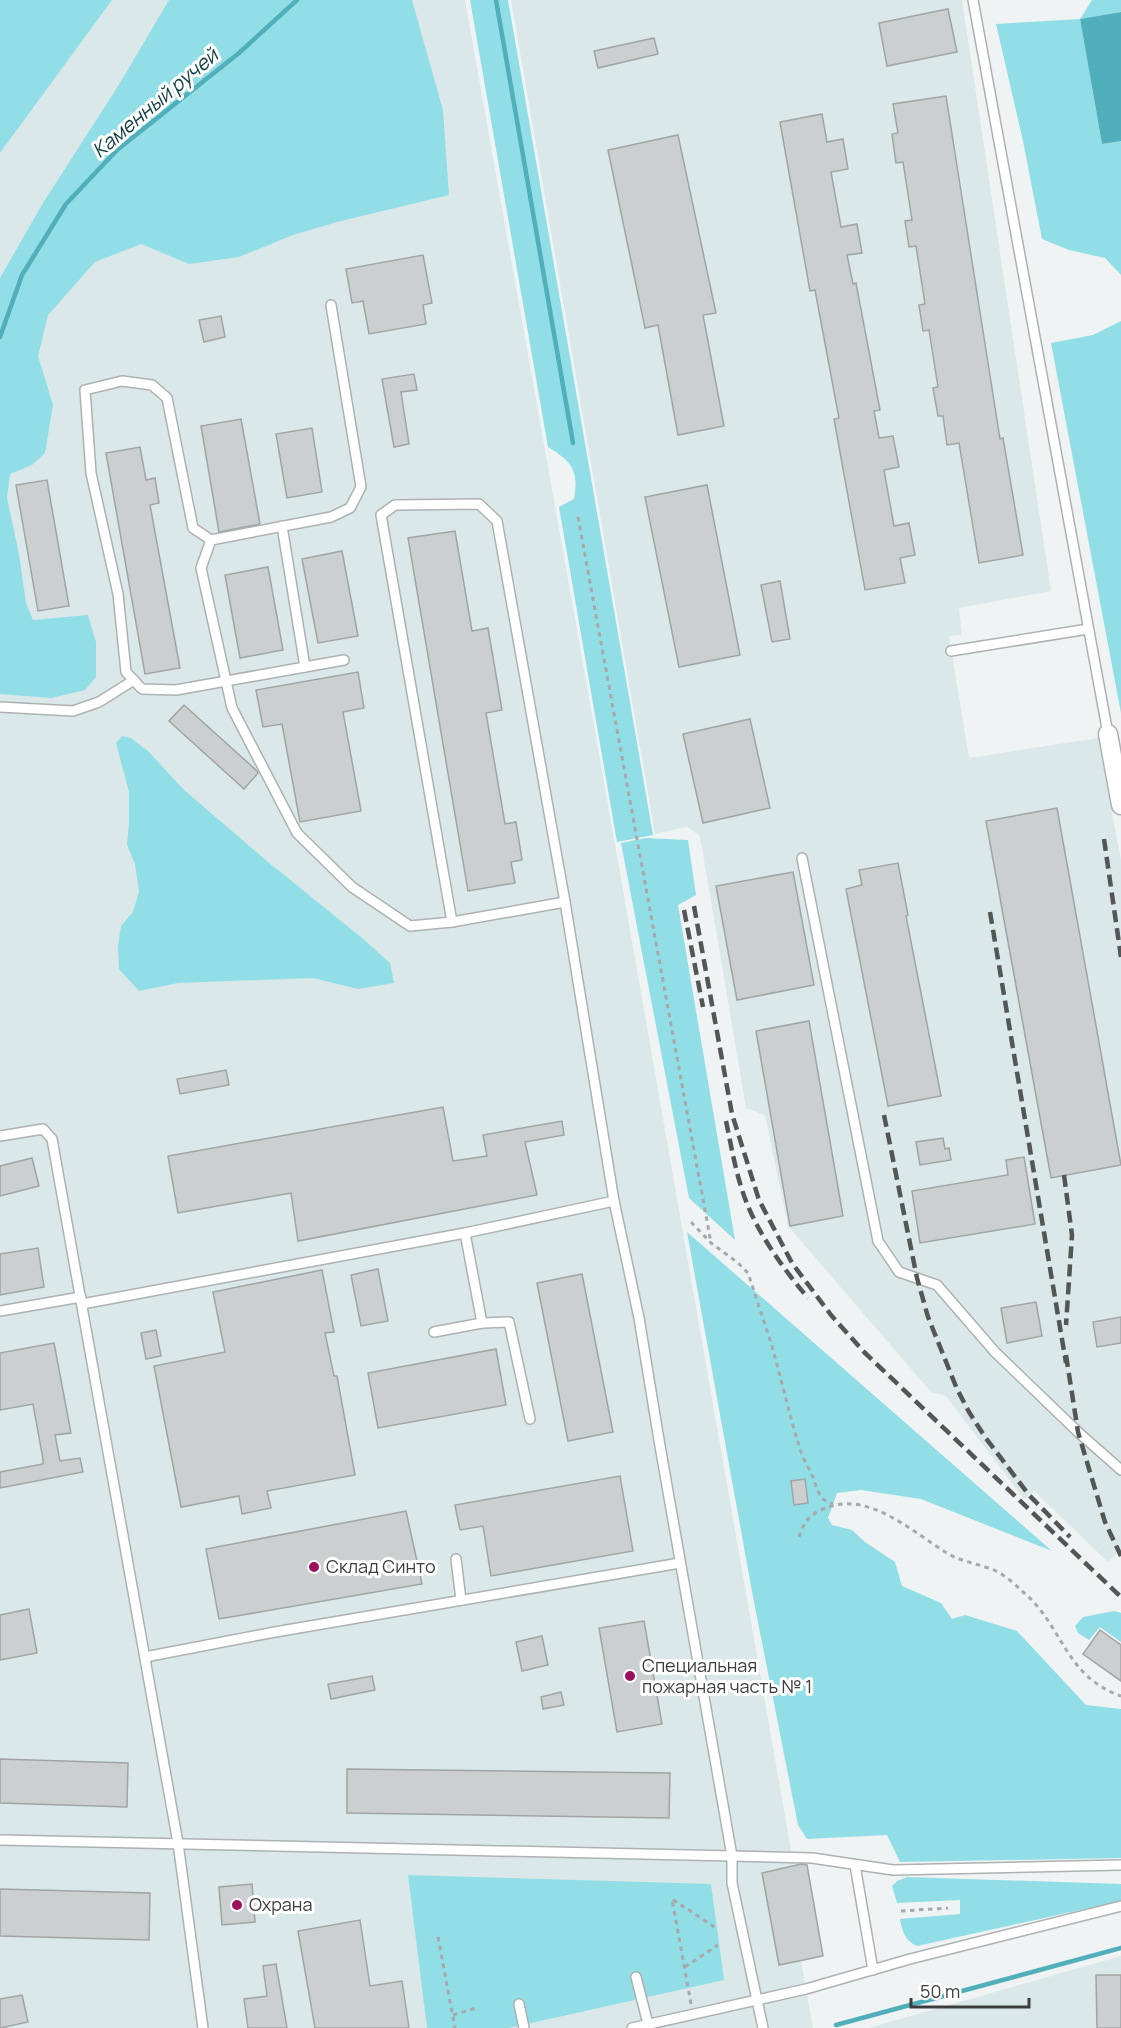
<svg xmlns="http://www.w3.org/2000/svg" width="1121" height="2028" font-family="Manrope,sans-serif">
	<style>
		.built { fill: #dae8e9 }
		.green { fill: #91dee7 }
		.water { fill: #50afba }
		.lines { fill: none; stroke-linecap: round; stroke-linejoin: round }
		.stream { stroke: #50afba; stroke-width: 4.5 }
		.building { fill: #cbcfd0; stroke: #a0a4a4; stroke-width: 1.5 }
		.service-casing { stroke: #adb1b2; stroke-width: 12 }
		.minor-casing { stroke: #adb1b2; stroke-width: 21 }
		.path { stroke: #a6a8a9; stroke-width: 3; stroke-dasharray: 4.5 4.5; stroke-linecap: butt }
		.service { stroke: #fff; stroke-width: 9 }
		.minor { stroke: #fff; stroke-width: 18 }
		.rail { stroke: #545555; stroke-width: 4.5; stroke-dasharray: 12 6; stroke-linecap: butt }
		.poi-dot { fill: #9d105d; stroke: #fff; stroke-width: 2 }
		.labels { text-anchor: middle; stroke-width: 6; stroke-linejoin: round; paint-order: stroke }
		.poi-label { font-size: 18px; fill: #3c3d3d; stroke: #fff; text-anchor: start }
		.water-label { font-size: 20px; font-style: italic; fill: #134045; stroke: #fff }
	</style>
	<rect width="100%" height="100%" fill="#eff3f4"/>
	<g class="built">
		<polygon points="0,0 465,0 612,827 792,1856 794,1866 807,1863 823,1956 801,1961 813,2028 0,2028"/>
		<polygon points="511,0 962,0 1051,591 959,608 962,635 949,636 969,758 1098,738 1121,860 1121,1550 1108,1562 1034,1491 1024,1499 946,1396 931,1392 788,1226 765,1115 746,1108 700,836 687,827 655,834"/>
		<polygon points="1121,1956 1121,2028 869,2028"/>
	</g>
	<g class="green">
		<polygon points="0,0 112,0 0,153"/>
		<polygon points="169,0 412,0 443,110 449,195 337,222 293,235 239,257 189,264 141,244 95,262 48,315 38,356 53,405 45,453 32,465 10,474 7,498 19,554 26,603 33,620 88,615 96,642 96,677 85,690 51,698 0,694 0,278 43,203 120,83"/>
		<path d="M470,0h38l145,835 -36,7 -58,-335 15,-8c5,-29 -2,-37 -26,-52z"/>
		<polygon points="1092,0 1121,0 1121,12 1080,19 1102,144 1121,141 1121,275 1105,258 1069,250 1042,239 1023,141 996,24 1080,19"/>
		<polygon points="1121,321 1121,713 1051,343 1093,335"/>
		<polygon points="122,736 131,738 148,751 183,789 268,862 362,938 390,963 394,983 358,989 313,978 178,983 139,991 119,969 118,946 121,926 133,912 139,892 135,864 127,845 129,822 129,792 116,743"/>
		<polygon points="646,838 688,840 696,895 678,905 735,1240 689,1198 621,843"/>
		<polygon points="687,1232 1052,1551 921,1499 861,1490 837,1493 828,1518 832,1525 852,1530 865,1542 895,1562 902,1586 941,1603 952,1619 965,1615 1017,1631 1086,1705 1121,1709 1121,1858 900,1862 887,1835 807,1839 798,1825 753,1597"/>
		<polygon points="1114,1611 1121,1613 1121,1642 1100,1627 1089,1640 1078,1633 1075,1626 1083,1617"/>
		<polygon points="408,1875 711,1884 724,1980 509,2028 427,2028"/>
		<path d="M907,1877l214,7v17l-204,45c-12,-5 -15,-15 -17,-27l60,-5v-14l-63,3 -5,-17 5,-5z"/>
	</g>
	<polygon class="water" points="1121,12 1121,141 1102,144 1080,19"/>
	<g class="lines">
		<g class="stream">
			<polyline points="496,0 573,443"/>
			<polyline points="0,337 22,275 66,204 117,150 239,53 297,0"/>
			<polyline points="836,2025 1121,1948"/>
		</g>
	</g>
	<g class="building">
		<polygon points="948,9 957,52 887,66 879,23"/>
		<polygon points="654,38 658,54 598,68 594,51"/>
		<polygon points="946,96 1000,439 1003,438 1023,555 979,563 959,443 947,445 943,416 938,416 933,388 938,387 929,330 923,331 919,305 925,304 916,246 909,247 905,221 912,220 903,162 896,163 892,134 898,133 893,104"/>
		<polygon points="822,114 827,142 843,139 848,169 831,172 841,227 857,224 862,253 847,255 853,284 856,283 880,410 874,411 879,438 893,436 899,467 884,470 894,526 909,523 915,555 900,558 905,583 865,590 834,419 839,418 815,290 810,291 780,122"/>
		<polygon points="678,135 716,313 703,315 724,426 678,435 658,325 645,328 608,150"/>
		<polygon points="423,255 432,303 423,305 426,324 369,334 363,301 352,303 346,269"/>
		<polygon points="221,316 225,337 204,342 199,320"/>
		<polygon points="414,374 417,390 401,392 409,444 394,447 382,379"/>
		<polygon points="241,419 260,524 219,532 201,426"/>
		<polygon points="312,428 322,492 287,498 276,434"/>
		<polygon points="140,447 146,480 155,478 159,503 150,505 180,668 145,674 106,453"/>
		<polygon points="47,480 69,606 38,611 16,485"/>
		<polygon points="707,485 740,655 679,667 645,497"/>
		<polygon points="455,531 472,631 488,628 502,710 486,713 505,824 516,822 522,860 511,862 515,883 468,891 408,538"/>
		<polygon points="342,551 358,636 318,643 302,559"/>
		<polygon points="268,567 283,650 240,658 225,575"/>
		<polygon points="780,581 790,639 772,642 761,585"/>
		<polygon points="358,672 364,708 343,712 361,811 300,822 282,724 263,727 256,690"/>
		<polygon points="184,705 257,771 258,773 244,789 169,721"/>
		<polygon points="750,719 770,808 703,823 683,734"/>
		<polygon points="1057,808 1121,1165 1051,1178 986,821"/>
		<polygon points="898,863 908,915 906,916 941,1096 888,1106 846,889 862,885 859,870"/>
		<polygon points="793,872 814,985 737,1000 716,886"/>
		<polygon points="809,1021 843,1216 790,1226 756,1031"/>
		<polygon points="226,1070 229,1085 180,1094 177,1079"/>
		<polygon points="443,1107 453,1161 487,1156 483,1135 562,1121 564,1135 525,1142 537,1195 298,1241 291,1193 178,1213 168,1156"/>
		<polygon points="943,1138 945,1149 949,1148 951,1160 920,1165 916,1142"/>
		<polygon points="1024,1157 1035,1224 920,1243 912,1191 1008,1175 1006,1160"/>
		<polygon points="32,1158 39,1186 0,1196 0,1166"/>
		<polygon points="38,1248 44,1287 0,1295 0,1254"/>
		<polygon points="378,1269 388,1321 361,1326 351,1275"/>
		<polygon points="322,1270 334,1332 325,1333 334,1376 337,1376 355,1475 267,1491 271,1508 242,1514 239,1496 181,1507 154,1366 225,1352 213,1292"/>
		<polygon points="582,1274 613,1432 568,1441 537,1283"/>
		<polygon points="1036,1302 1042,1336 1007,1343 1001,1308"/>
		<polygon points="1121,1317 1121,1343 1097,1347 1093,1322"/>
		<polygon points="156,1330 161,1356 146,1359 141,1333"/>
		<polygon points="54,1343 71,1433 55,1435 60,1461 80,1458 83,1472 0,1488 0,1472 43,1464 43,1459 33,1404 0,1410 0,1353"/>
		<polygon points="496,1349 506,1405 378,1428 368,1373"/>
		<polygon points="620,1476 633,1551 491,1576 483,1526 460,1530 455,1505"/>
		<polygon points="805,1479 808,1503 794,1505 791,1481"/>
		<polygon points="406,1511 422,1584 219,1619 206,1549"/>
		<polygon points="29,1609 37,1653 0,1660 0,1615"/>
		<polygon points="644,1621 662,1724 617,1732 599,1628"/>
		<polygon points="1100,1630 1121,1645 1121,1681 1083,1654"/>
		<polygon points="542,1636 548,1665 522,1671 516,1642"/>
		<polygon points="372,1676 375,1690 331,1699 328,1684"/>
		<polygon points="561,1692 564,1705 543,1709 541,1697"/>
		<polygon points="0,1759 128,1763 127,1807 0,1803"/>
		<polygon points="347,1769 670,1773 669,1818 347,1813"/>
		<polygon points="801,1864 807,1865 823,1956 779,1965 762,1873"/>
		<polygon points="252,1884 255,1922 222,1925 219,1887"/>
		<polygon points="0,1889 150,1893 149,1940 0,1936"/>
		<polygon points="360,1920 370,1986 402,1981 409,2028 315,2028 298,1931"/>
		<polygon points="276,1964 287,2028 248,2028 244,1999 267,1996 263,1966"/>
		<polygon points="1096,1975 1121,1975 1121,2028 1097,2028"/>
		<polygon points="22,1995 28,2022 0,2028 0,1999"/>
	</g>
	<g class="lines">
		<defs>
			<g id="service">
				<polyline points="973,0 1108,734"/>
				<polyline points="331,305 361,487 350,508 331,517 211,540 201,568 232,708 297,833 352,887 410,926 452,922 565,902"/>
				<polyline points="282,526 305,667"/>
				<polyline points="211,540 193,528 167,398 152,385 122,381 85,390 91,473 118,594 126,672 142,689 176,690 344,660"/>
				<polyline points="951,651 1088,629"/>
				<polyline points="0,707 73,711 99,702 134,680"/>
				<polyline points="802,858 878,1241 899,1272 937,1285 995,1352 1078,1432 1121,1470"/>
				<polyline points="452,922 381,515 395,505 479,504 497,521 565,902 614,1201 639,1318 660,1446 732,1856 732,1883 763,2028"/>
				<polyline points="0,1136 43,1129 52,1139 178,1843 203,2028"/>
				<polyline points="465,1233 482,1323"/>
				<polyline points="82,1304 465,1233 614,1201"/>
				<polyline points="0,1311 81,1297"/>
				<polyline points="434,1332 482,1323 509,1322 530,1419"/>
				<polyline points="456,1559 461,1600"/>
				<polyline points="145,1657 275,1632 680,1563"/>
				<polyline points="0,1840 732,1856 812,1858 893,1870 1121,1865"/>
				<polyline points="855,1865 873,1970"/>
				<polyline points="636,1977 648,2024"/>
				<polyline points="519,2004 524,2028"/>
				<polyline points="632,2028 806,1989 910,1959 1121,1906"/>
			</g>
			<polyline id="minor" points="1108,734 1121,805"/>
		</defs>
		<use href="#service" class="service-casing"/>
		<use href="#minor" class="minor-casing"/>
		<g class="path">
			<polyline points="578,517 711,1243"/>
			<polyline points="691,1222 711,1243 737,1262 748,1273 772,1346 795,1433 802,1455 814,1479 817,1490 824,1500 833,1504"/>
			<path d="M799,1537c6,-18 12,-24 30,-30 41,-15 85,26 118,46 16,10 35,11 51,19 9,5 18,13 25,20 40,33 41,84 98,104"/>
			<polyline points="901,1911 948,1908"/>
			<polyline points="438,1937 455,2028"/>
			<polyline points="685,1967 718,1945"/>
			<polyline points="691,2004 672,1899 716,1928"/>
			<polyline points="453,2015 476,2008"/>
		</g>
		<use href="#service" class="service"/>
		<use href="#minor" class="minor"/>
		<g class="rail">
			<polyline points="1104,839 1121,957"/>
			<polyline points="694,906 732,1114 759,1200 792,1263 831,1315 864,1352 1121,1597"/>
			<polyline points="684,910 703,1007"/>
			<polyline points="990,912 1066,1363"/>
			<polyline points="884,1115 917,1278 928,1317 957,1389 969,1412 985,1437 1029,1495 1070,1537"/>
			<path d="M726,1121c6,29 11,59 22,85 13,32 38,66 60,92"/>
			<polyline points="1064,1175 1072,1235 1066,1325"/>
			<polyline points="1066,1355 1078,1432 1105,1522 1121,1556"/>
		</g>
	</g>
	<g class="poi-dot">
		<circle cx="314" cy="1567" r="6"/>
		<circle cx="630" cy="1676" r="6"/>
		<circle cx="237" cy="1905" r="6"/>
	</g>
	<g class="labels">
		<g class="poi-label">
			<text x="326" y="1573">Склад Синто</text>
			<text x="642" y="1672">Специальная<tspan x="642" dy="21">пожарная часть № 1</tspan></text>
			<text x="249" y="1911">Охрана</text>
		</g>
		<g class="water-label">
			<text transform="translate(155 103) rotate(-40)" y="7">Каменный ручей</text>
		</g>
	</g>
	<path d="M911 1998v9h118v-9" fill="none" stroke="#3c3d3d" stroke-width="3"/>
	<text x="920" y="1998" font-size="18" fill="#3c3d3d" stroke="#ffffff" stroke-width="4.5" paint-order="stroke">50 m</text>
</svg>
